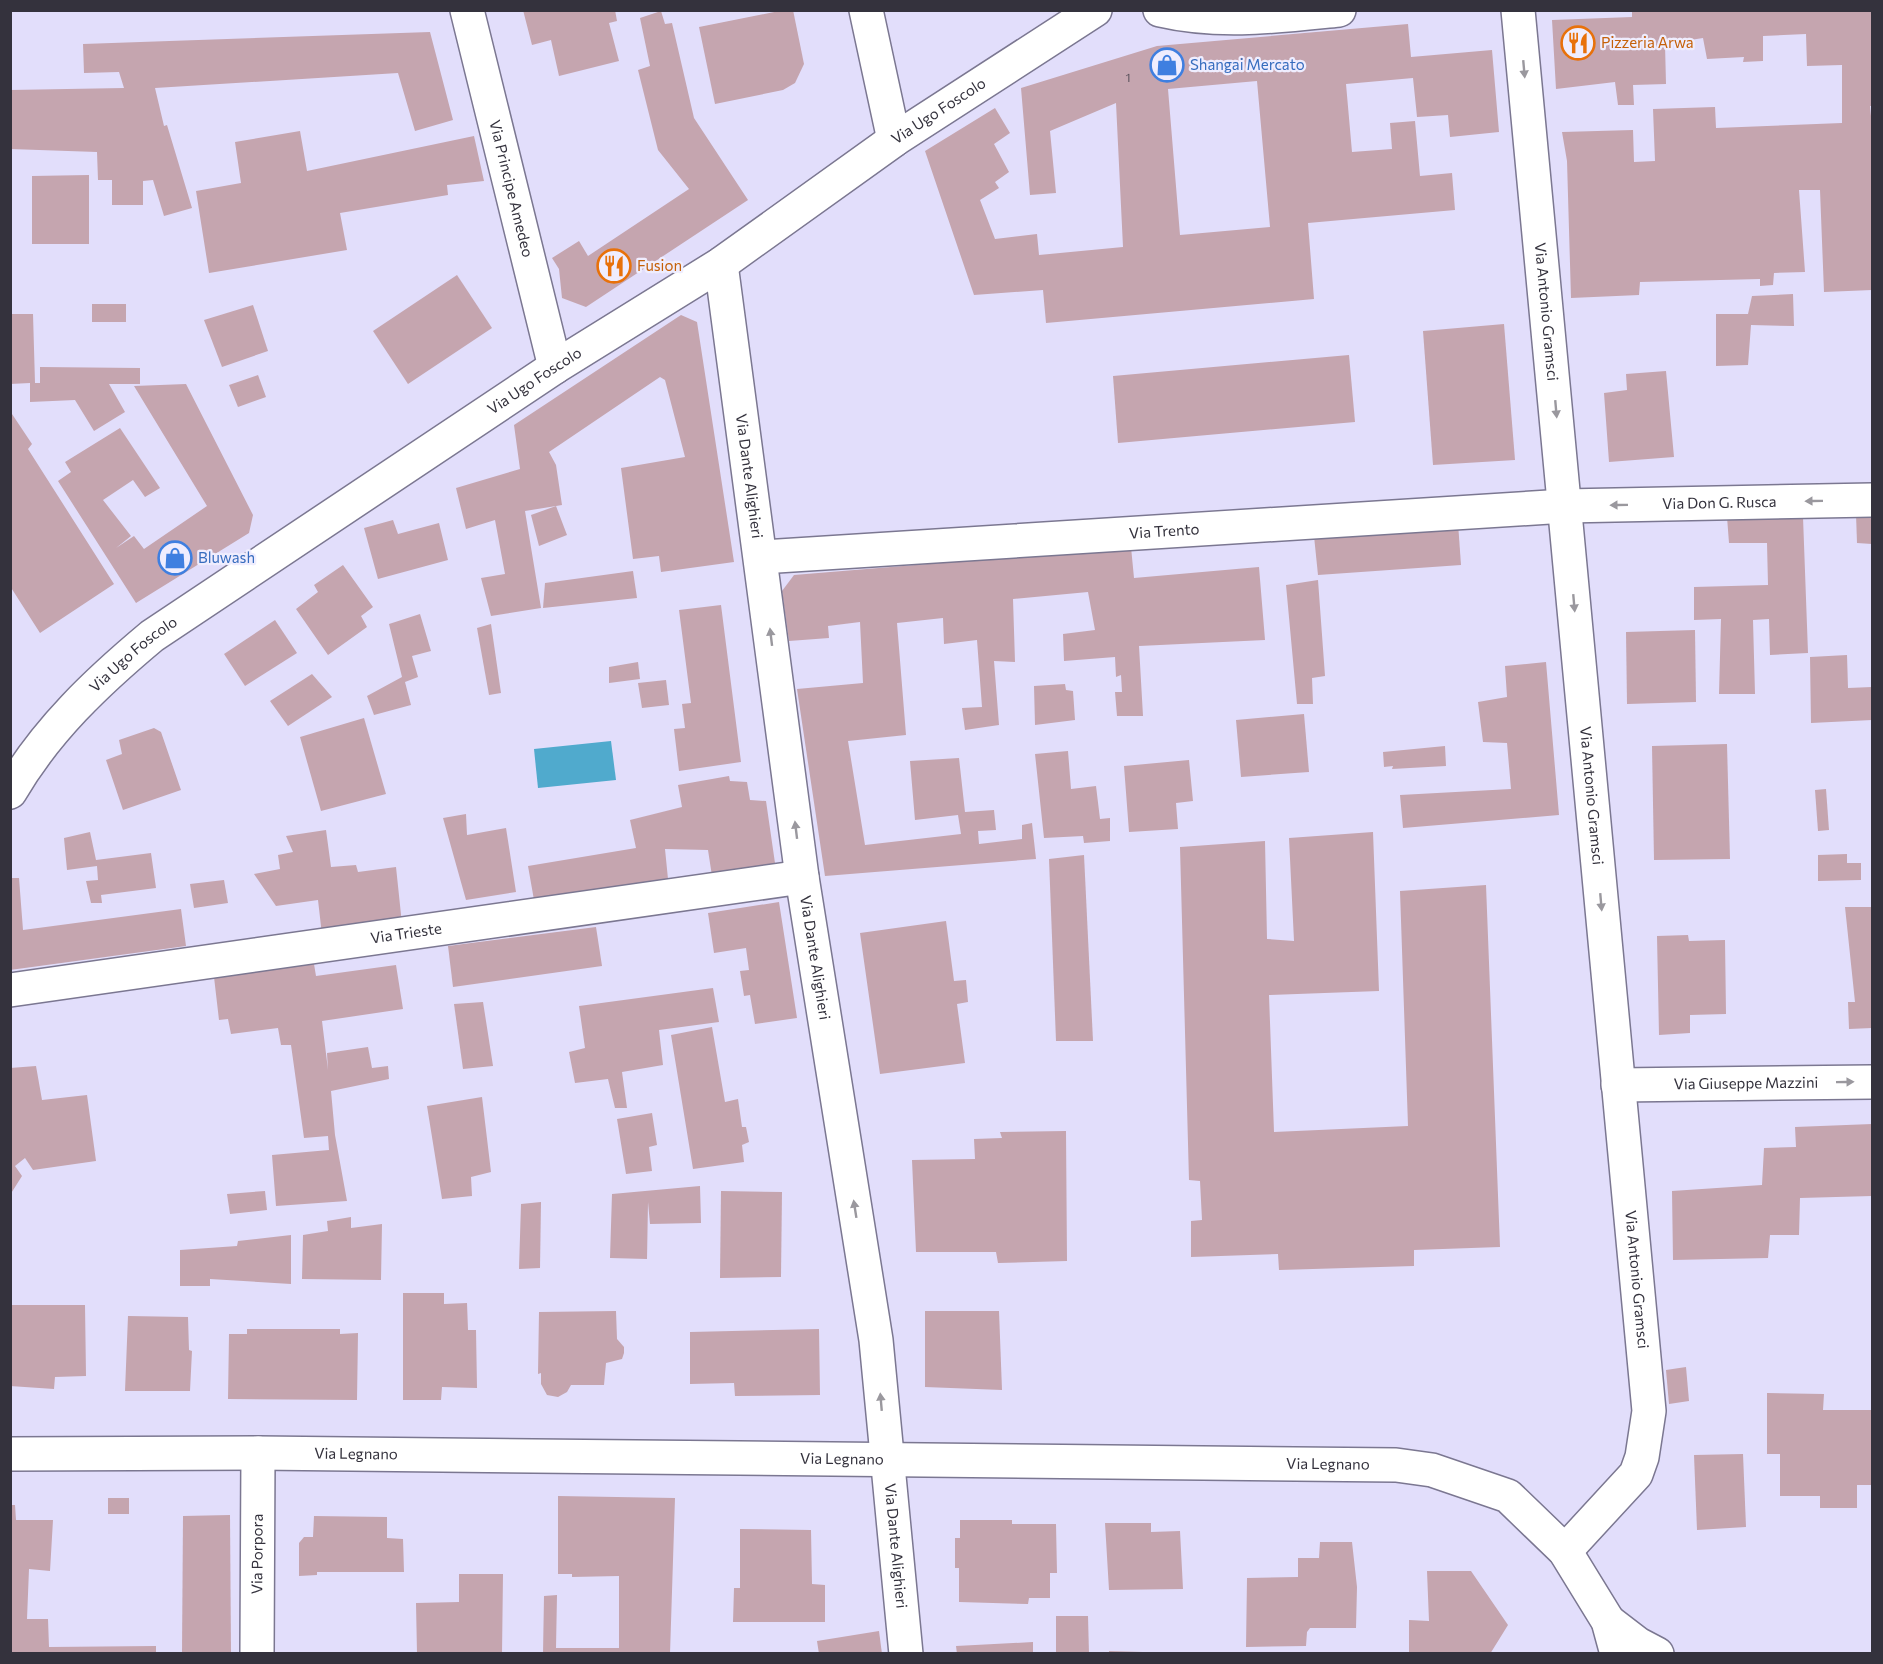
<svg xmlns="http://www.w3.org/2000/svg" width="1883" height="1664" font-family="Commissioner,sans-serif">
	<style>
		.water { fill: #50aacd }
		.building { fill: #c5a5af; fill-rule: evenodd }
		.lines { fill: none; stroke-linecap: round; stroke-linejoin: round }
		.minor-casing { stroke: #7b7791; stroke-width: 36 }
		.tertiary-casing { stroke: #7b7791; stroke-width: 36 }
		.minor { stroke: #fff; stroke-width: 33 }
		.tertiary { stroke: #fff; stroke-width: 33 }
		.oneway { fill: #9a989e }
		.labels { text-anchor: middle; stroke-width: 4.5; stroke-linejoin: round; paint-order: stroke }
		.number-label { font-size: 12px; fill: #584f5a }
		.food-label { font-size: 15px; fill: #c56008; stroke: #efedfe; text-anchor: start }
		.shop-label { font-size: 15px; fill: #366cbe; stroke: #efedfe; text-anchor: start }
		.street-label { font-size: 15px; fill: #34323d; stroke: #efedfe }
	</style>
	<rect width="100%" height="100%" fill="#e2defb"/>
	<polygon class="water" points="611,741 616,780 538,788 534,749"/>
	<g class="building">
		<polygon points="523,10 615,10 617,21 609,23 619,61 559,76 551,40 532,45"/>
		<polygon points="784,10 793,10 804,64 795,83 783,90 715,104 699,27"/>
		<polygon points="1632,10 1872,10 1872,106 1870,106 1872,126 1872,290 1824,292 1820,190 1799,190 1805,272 1774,273 1773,285 1760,286 1760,279 1640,282 1639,295 1571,298 1567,161 1562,132 1633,130 1634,162 1655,161 1653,109 1715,107 1716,128 1842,123 1842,65 1807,66 1806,34 1763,36 1763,61 1743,62 1744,57 1707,59 1703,38 1665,44 1666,84 1633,85 1634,105 1618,105 1615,82 1556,89 1552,20 1632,17"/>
		<polygon points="661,11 665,24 672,23 694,118 748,200 586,307 562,298 559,269 552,258 579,241 588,256 689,189 658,150 638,70 650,66 640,18"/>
		<path d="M1408,24l3,33 81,-7 7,82 -49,5 -2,-22 -31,2 -4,-39 -67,6 6,68 40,-3 -2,-26 25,-2 5,55 32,-3 3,37 -147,13 6,76 -268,24 -3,-33 -69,5 -49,-144 70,-43 15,25 -16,11 15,28 -14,10 4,6 -19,12 15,39 42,-5 2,21 84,-8 -7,-144 -66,28 6,62 -26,2 -9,-107 136,-42zM1257,81l13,146 -90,8 -12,-146z"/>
		<polygon points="430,32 453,120 415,131 398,73 155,88 164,126 167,125 192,208 164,216 153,180 143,181 143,205 112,205 112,180 98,180 97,152 10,149 10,90 124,88 119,72 84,73 83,44"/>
		<polygon points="300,131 307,171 474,136 484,181 447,185 448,195 340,213 347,250 209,273 196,191 241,183 235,142"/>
		<polygon points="89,175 89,244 32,244 32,176"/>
		<polygon points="457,275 492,328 408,384 373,331"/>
		<polygon points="1793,294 1794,326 1751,325 1748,365 1716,366 1716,314 1748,314 1752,296"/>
		<rect x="92" y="304" width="34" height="18"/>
		<polygon points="253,305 268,351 222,367 204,320"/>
		<polygon points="10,314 33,314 35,383 40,383 40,367 140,368 140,384 109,384 125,412 94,431 75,400 30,402 30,383 10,384"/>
		<polygon points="681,315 697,322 734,562 661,572 659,556 633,559 621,468 685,457 665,380 660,377 549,452 556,465 562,505 556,506 567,535 539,546 531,515 556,506 525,511 541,608 491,616 481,578 505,574 495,520 466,529 456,488 520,469 514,425"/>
		<polygon points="1504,324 1515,460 1433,465 1423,331"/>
		<polygon points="1349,355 1355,422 1118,443 1113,376"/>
		<polygon points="1666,371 1674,457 1609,462 1604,393 1627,390 1626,374"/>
		<polygon points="258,375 266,397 238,407 229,385"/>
		<polygon points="186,384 253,515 249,533 136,603 58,481 71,472 65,462 120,428 160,488 145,497 133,480 103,500 131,536 116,548 134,536 144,549 207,506 134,386"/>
		<polygon points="10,411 32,444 28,449 114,584 40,633 10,586"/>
		<polygon points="1872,513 1872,544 1857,543 1856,514"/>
		<polygon points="1727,517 1803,517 1808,653 1770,655 1769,619 1753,620 1755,694 1719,694 1721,619 1694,620 1694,587 1768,585 1767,543 1729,543"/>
		<polygon points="393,520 398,534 439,523 448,560 378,579 364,528"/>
		<polygon points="1458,523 1461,565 1318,575 1314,536"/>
		<polygon points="1131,547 1134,578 1259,567 1265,640 1139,646 1143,716 1117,716 1115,692 1122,692 1121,675 1116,677 1115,657 1064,661 1063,634 1095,630 1088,592 1013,599 1015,662 994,661 999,725 965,730 962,708 982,707 977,640 944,644 943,618 897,623 906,735 848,741 865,845 961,834 958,815 915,820 910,761 959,758 965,812 994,810 996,830 978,831 979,844 1022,839 1022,825 1032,823 1036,859 825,876 797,689 863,683 860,622 828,626 829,638 789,641 782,591 794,575"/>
		<polygon points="343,565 373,607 361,616 367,627 328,655 296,609 318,592 314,585"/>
		<polygon points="633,571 637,598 543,608 545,583"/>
		<polygon points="1318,580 1325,676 1312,678 1313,704 1297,704 1286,585"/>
		<polygon points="721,605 741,762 679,771 674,729 685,728 682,704 691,703 679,610"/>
		<polygon points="420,614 431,651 412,656 418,677 405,682 411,705 374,715 367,696 402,677 389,624"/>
		<polygon points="275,620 297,653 245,686 224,654"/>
		<polygon points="491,624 501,693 489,695 477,628"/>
		<polygon points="1695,630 1696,702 1627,704 1626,632"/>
		<polygon points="1847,655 1848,688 1872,687 1872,720 1811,723 1810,657"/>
		<polygon points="638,662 640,679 609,683 609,667"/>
		<polygon points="1546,662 1559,815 1403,828 1400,795 1511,789 1507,743 1483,742 1478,702 1507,697 1505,666"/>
		<polygon points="312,674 332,697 288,726 270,701"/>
		<polygon points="666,680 669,705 642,708 638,683"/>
		<polygon points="1065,684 1066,690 1073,691 1075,720 1035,725 1034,686"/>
		<polygon points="1304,714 1309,772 1241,777 1236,720"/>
		<polygon points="364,718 386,794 321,811 300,737"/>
		<polygon points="154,728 161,732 181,790 123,810 106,760 122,754 119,740"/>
		<polygon points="1727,744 1730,859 1654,860 1652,746"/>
		<polygon points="1445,746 1446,766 1392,769 1393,766 1384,767 1383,752"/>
		<polygon points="1068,751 1071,789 1096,786 1100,819 1110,818 1110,841 1084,843 1083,836 1044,838 1035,754"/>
		<polygon points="1189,760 1193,801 1176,803 1178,829 1129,832 1124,766"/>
		<polygon points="729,776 730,781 747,782 750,800 766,801 776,870 712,876 708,850 665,849 668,879 534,900 528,866 636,848 630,820 682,807 678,785"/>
		<polygon points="1826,789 1829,830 1818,831 1815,790"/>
		<polygon points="466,814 467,835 506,828 516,892 466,900 443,818"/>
		<polygon points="326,830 331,867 356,865 358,872 396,867 402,924 322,935 318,900 276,906 254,874 280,869 278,855 293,852 286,836"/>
		<polygon points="90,832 96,860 151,853 156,888 101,895 102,903 91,903 86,881 98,880 97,866 67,870 64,838"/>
		<polygon points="1373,832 1379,991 1269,995 1274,1132 1408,1126 1400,891 1486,885 1500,1247 1414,1250 1414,1266 1279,1270 1278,1254 1191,1257 1191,1221 1202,1220 1200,1181 1189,1180 1180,847 1265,841 1267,939 1294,941 1289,838"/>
		<polygon points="1847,854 1847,863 1861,863 1861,880 1818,881 1818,855"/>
		<polygon points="1084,855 1093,1041 1056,1041 1049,859"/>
		<polygon points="10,878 19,878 23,930 181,909 186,946 10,970"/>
		<polygon points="224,880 228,903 194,908 190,884"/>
		<polygon points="779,902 797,1018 755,1024 750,995 744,996 740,971 749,970 746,948 714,953 708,913"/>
		<polygon points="1845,907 1872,907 1872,1028 1849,1029 1848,1002 1855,1002"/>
		<polygon points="946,921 954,981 966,980 968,1002 957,1004 965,1063 880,1074 860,933"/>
		<polygon points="596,927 602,966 453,987 448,946"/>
		<polygon points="1688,935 1689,941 1725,940 1726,1014 1690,1015 1690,1033 1659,1035 1657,936"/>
		<polygon points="314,964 316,976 396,965 403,1009 322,1021 328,1070 327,1053 368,1047 372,1068 388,1066 389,1079 331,1091 335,1135 347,1201 276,1206 272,1155 329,1150 328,1136 304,1138 291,1045 281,1045 278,1028 231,1034 228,1019 219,1020 214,977"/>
		<polygon points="713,988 719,1022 659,1030 663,1065 622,1072 627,1108 615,1108 608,1079 575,1083 569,1052 585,1048 579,1006"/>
		<polygon points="483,1002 493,1066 463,1069 454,1004"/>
		<polygon points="712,1027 725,1102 738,1099 742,1127 746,1127 749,1142 742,1145 744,1162 693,1169 671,1035"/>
		<polygon points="36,1066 42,1100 87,1095 96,1161 33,1170 25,1158 15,1166 22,1176 10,1195 10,1068"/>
		<polygon points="482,1097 491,1172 471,1177 472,1196 442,1199 427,1106"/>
		<polygon points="652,1113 657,1145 649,1147 652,1171 626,1174 617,1119"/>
		<polygon points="1872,1124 1872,1196 1800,1198 1799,1235 1770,1235 1768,1258 1673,1260 1672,1191 1762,1185 1764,1148 1796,1147 1795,1127"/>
		<polygon points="1066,1131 1067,1261 998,1263 996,1252 916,1252 912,1160 975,1159 974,1139 1002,1138 1000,1132"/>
		<polygon points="700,1186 701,1223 650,1224 648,1202 647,1259 610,1258 612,1194"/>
		<polygon points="265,1191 267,1210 230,1214 227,1194"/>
		<polygon points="721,1191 782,1192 781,1277 720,1278"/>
		<polygon points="541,1202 540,1268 519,1269 521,1204"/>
		<polygon points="351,1217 351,1228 382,1224 381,1280 302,1279 303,1235 328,1231 327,1221"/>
		<polygon points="291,1235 291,1284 210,1279 210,1286 180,1286 180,1250 237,1246 238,1241"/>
		<polygon points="403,1293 444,1293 444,1304 467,1303 468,1330 476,1330 477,1388 442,1387 441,1400 403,1400"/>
		<polygon points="10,1305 85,1305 86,1376 55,1377 54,1389 10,1386"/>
		<polygon points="616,1311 617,1339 624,1347 624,1353 622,1359 606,1363 604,1385 571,1385 567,1392 558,1397 547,1395 541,1384 541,1373 538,1374 539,1312"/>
		<polygon points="925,1311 999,1311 1002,1390 925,1387"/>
		<polygon points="128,1316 188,1317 189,1350 192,1351 190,1391 125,1391"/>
		<polygon points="247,1329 340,1329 340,1334 358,1333 357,1400 228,1399 229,1334 247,1334"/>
		<polygon points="819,1329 820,1395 735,1396 734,1383 690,1384 690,1332"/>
		<polygon points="1686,1367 1689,1401 1669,1404 1666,1370"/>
		<polygon points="1767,1393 1824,1394 1823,1410 1872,1410 1871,1485 1857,1485 1857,1508 1820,1508 1820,1496 1780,1496 1780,1454 1767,1454"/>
		<polygon points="1743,1454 1746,1527 1697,1530 1694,1455"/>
		<polygon points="558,1496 675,1498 670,1654 543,1654 544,1596 557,1595 556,1648 619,1648 619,1576 572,1577 572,1574 558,1574"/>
		<rect x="108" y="1498" width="21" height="16"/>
		<polygon points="10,1505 15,1505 16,1520 53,1520 50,1571 29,1569 27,1619 48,1619 49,1647 156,1646 156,1654 10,1654"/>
		<polygon points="230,1515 231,1654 182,1654 183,1516"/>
		<polygon points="314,1516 387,1517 387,1538 403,1539 404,1572 317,1572 317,1575 299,1576 299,1543 304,1537 313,1537"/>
		<polygon points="960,1520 1012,1520 1012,1524 1056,1524 1057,1573 1050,1573 1050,1598 1029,1598 1028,1604 959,1602 959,1568 955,1568 955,1538 960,1538"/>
		<polygon points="1105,1523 1151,1523 1151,1532 1180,1531 1183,1589 1109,1590"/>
		<polygon points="740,1529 811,1530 812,1584 825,1585 825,1622 733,1622 734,1588 740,1588"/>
		<polygon points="1320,1542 1352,1542 1357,1587 1356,1628 1310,1628 1307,1632 1306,1646 1246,1647 1247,1578 1298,1577 1298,1558 1319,1558"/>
		<polygon points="1427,1571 1471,1571 1508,1625 1490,1654 1409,1654 1409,1620 1429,1621"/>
		<polygon points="459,1574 503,1574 502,1654 417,1654 416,1603 459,1602"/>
		<polygon points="1056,1616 1088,1616 1089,1654 1056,1654"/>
		<polygon points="879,1631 882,1654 819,1654 817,1641"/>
		<polygon points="1033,1642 1033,1654 957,1654 956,1646"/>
		<polygon points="1109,1651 1143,1652 1143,1654 1109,1654"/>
	</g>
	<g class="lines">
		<defs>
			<g id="minor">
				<path id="s1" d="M467,10l88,357"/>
				<polyline points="866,10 894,140"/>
				<path d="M1160,10c60,14 119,6 179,0"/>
				<path id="s2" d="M1518,10l131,1401 -7,46 -6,17 -71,77"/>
				<path id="s3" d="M721,264l81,613 74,463 30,314"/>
				<path id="s4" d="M761,557l804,-51 307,-6"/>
				<path id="s5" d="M10,792c36,-62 87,-110 142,-156l403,-269 166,-103 173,-124 201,-130"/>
				<path id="s6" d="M10,990l792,-113"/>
				<path id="s7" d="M1618,1085l254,-3"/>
				<path id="s8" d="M257,1654l1,-201"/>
			</g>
			<g id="tertiary">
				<path id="s9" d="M10,1454l248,-1 1138,12 36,5 76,26 57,55 43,70 9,33"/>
				<polyline points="1608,1621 1638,1644 1657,1654"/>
			</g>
		</defs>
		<use href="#minor" class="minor-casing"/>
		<use href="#tertiary" class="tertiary-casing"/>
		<use href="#minor" class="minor"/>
		<use href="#tertiary" class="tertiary"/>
	</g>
	<defs><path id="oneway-solid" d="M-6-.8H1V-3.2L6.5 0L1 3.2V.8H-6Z" transform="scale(1.5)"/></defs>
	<g class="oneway">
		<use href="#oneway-solid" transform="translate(1524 69) rotate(85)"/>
		<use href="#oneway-solid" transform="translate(1556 409) rotate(85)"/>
		<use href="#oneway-solid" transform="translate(1814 501) rotate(179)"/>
		<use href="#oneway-solid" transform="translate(1619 505) rotate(179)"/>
		<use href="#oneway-solid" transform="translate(1574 603) rotate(85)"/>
		<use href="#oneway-solid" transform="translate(771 637) rotate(-97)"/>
		<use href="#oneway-solid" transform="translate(796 830) rotate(-97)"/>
		<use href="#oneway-solid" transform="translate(1601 902) rotate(85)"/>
		<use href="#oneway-solid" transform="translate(1845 1082) rotate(-1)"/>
		<use href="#oneway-solid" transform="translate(855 1209) rotate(-99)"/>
		<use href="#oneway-solid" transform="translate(881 1402) rotate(-95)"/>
	</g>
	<defs>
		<symbol id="restaurant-ring" viewBox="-11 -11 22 22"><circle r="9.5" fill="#efedfe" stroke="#e8710a" stroke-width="1.5"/><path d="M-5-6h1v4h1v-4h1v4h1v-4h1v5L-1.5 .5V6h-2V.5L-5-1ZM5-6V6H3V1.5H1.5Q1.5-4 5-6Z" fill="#e8710a"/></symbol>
		<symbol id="shop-ring" viewBox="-11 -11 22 22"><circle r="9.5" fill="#efedfe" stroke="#3f7fe0" stroke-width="1.5"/><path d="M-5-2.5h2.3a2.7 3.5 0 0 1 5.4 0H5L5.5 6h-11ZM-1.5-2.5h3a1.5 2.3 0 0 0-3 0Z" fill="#3f7fe0"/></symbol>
	</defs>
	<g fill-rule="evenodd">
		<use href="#restaurant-ring" x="1559" y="24" width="38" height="38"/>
		<use href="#shop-ring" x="1148" y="46" width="38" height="38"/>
		<use href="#restaurant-ring" x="595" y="247" width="38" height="38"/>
		<use href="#shop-ring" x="156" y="539" width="38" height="38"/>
	</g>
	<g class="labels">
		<g class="number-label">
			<text x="1128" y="82">1</text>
		</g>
		<g class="food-label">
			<text x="1601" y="48">Pizzeria Arwa</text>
			<text x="637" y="271">Fusion</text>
		</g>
		<g class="shop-label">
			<text x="1190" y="70">Shangai Mercato</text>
			<text x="198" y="563">Bluwash</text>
		</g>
		<g class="street-label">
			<text dy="5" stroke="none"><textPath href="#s5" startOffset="1158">Via Ugo Foscolo</textPath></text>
			<text dy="5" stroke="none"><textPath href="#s1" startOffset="184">Via Principe Amedeo</textPath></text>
			<text dy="5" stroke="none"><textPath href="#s2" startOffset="303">Via Antonio Gramsci</textPath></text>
			<text dy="5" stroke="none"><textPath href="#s5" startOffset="672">Via Ugo Foscolo</textPath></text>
			<text dy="5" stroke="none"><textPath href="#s3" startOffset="214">Via Dante Alighieri</textPath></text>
			<text dy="5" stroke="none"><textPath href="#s4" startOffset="960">Via Don G. Rusca</textPath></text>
			<text dy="5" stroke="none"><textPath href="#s4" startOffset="404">Via Trento</textPath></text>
			<text dy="5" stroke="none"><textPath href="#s5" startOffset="186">Via Ugo Foscolo</textPath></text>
			<text dy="5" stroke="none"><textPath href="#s2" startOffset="789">Via Antonio Gramsci</textPath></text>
			<text dy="5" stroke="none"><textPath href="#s6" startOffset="400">Via Trieste</textPath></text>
			<text dy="5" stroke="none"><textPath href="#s3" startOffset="700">Via Dante Alighieri</textPath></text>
			<text dy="5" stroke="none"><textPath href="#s7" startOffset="128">Via Giuseppe Mazzini</textPath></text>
			<text dy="5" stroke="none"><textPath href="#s2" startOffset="1275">Via Antonio Gramsci</textPath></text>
			<text dy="5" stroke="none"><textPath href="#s9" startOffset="346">Via Legnano</textPath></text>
			<text dy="5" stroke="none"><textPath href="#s9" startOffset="832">Via Legnano</textPath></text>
			<text dy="5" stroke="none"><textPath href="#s9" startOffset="1318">Via Legnano</textPath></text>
			<text dy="5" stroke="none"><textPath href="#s3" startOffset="1294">Via Dante Alighieri</textPath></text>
			<text dy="5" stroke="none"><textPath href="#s8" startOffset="100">Via Porpora</textPath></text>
		</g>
	</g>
	<rect width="1883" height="1664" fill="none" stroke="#34323d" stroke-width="24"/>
</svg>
